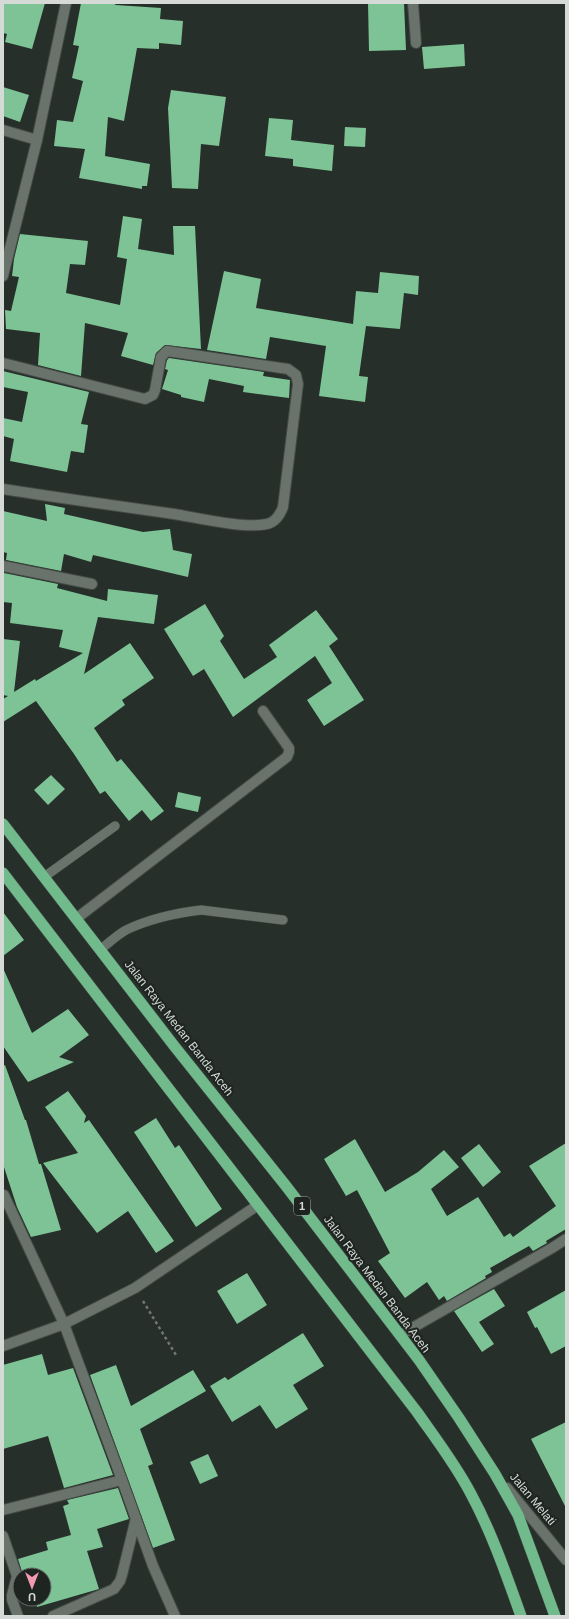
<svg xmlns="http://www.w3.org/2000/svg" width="569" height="1619" font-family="Arial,sans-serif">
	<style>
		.building { fill: #7dc395 }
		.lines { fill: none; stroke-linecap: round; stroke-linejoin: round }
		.service-casing { stroke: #434a45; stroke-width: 10 }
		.minor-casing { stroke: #434a45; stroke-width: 12 }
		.tertiary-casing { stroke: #434a45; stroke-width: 12 }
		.trunk-casing { stroke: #434a45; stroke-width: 12 }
		.path { stroke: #707773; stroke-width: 2.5; stroke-dasharray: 3 3; stroke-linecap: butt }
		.service { stroke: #69726b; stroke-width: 9 }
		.minor { stroke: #69726b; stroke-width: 10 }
		.tertiary { stroke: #69726b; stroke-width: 10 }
		.trunk { stroke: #70ba8b; stroke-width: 11 }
		.labels { text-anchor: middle; stroke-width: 4; stroke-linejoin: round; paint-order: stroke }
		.shield { fill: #1e2520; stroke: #9ea49f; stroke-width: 1 }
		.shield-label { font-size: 11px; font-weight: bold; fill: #d5dad6 }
		.street-label { font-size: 12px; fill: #d5dad6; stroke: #1e2520 }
	</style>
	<rect width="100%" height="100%" fill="#272f2a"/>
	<g class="building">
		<polygon points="3,3 45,3 32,49 5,42 7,34 3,33"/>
		<polygon points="81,3 113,3 116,5 161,8 160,19 183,21 181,45 159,43 159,49 137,48 124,121 108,117 105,156 150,164 147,186 142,186 142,189 79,178 85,149 54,146 57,120 73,122 83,81 72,78 79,46 73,45"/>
		<polygon points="368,3 404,3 406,50 369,51"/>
		<polygon points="464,44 465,66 424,69 422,47"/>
		<polygon points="3,87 29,95 20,122 3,116"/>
		<polygon points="171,90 226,97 219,146 201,144 198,189 172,188 168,108"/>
		<polygon points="269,118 293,120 291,140 334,145 332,171 293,166 293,159 265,156"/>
		<polygon points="345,127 366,128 365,147 344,146"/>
		<polygon points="123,216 142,219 138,249 174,255 173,226 195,226 201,349 165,345 156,353 153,365 121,356 128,333 85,323 81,376 38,365 40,333 6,329 5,310 11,311 19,277 12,276 14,259 20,234 88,241 85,265 70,264 66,293 120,305 127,259 117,257"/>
		<polygon points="224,271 261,279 256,308 353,324 356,291 378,293 380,272 419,276 418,295 404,293 400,329 366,326 359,376 368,377 365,402 319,396 326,346 270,337 266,359 207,350"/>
		<polygon points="169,358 264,372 263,376 290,380 289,398 243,392 244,386 209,379 204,402 181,397 181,395 162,389 168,370 165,369 167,360"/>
		<polygon points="3,371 89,392 81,424 88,425 84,453 71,451 67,472 10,461 14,439 3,436 3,418 22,422 28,392 3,387"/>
		<polygon points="45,504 65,508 64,514 143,532 170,529 173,550 192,554 188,577 93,555 91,562 64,554 61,571 6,560 7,553 3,552 3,511 47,521"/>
		<polygon points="4,573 58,584 57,588 107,601 108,589 158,595 154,624 98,617 84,674 130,643 154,678 122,700 125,705 94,728 117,762 121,759 164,811 151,821 142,810 129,821 105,791 100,794 74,754 36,701 3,722 3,699 8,696 3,695 3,639 20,641 14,692 35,679 36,681 83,653 59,647 63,630 10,623 12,603 3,602"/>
		<polygon points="205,604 224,636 220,641 244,679 277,657 269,645 316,610 338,639 329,646 364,700 324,726 307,700 332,683 315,656 233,717 204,669 193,676 164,629"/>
		<polygon points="51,775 65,789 48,805 34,790"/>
		<polygon points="178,792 201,797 198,812 175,807"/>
		<polygon points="3,912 24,940 3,956"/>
		<polygon points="3,968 32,1033 68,1009 89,1035 59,1057 74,1062 28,1082 3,1046"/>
		<polygon points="5,1065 25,1120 26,1120 39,1164 41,1164 61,1230 31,1237 17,1207 3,1164 3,1066"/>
		<polygon points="68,1091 86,1116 84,1123 89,1120 174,1241 156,1253 128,1211 97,1233 43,1163 78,1153 45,1107"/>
		<polygon points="156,1118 175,1148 179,1145 222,1209 196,1227 134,1132"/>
		<polygon points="355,1139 385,1192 418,1172 444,1150 459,1167 431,1189 447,1216 478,1197 504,1237 510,1233 513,1237 556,1206 529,1166 566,1143 566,1229 546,1241 547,1243 533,1251 529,1246 490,1268 492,1272 485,1276 486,1278 447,1301 444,1296 439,1300 427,1282 405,1298 378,1261 390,1253 357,1190 346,1196 324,1159"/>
		<polygon points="479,1144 501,1172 483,1187 461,1158"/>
		<polygon points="247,1273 267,1305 237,1324 217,1291"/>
		<polygon points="494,1289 505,1306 479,1322 494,1344 482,1352 454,1311"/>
		<polygon points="566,1290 566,1346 551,1354 537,1327 535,1328 527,1312"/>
		<polygon points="303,1333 324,1366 293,1385 308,1409 276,1429 260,1405 232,1422 210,1386 225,1377 228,1380"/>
		<polygon points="42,1354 48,1375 73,1368 113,1475 64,1488 48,1436 3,1449 3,1365"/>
		<polygon points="116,1365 131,1406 193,1370 206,1391 140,1429 153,1464 148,1466 175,1540 153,1548 90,1375"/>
		<polygon points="566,1422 566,1508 531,1439"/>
		<polygon points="208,1454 218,1476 200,1484 190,1462"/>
		<polygon points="118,1488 129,1519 97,1529 103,1547 87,1551 99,1589 37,1607 35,1599 44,1599 44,1575 23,1575 18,1559 48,1550 46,1542 71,1535 63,1506 69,1504 67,1500"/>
	</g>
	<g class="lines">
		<defs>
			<g id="service">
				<polyline points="44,877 115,826"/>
				<path d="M101,949c8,-6 16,-14 25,-19 23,-11 50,-17 75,-20l82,10"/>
			</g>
			<g id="minor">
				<polyline points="413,3 416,43"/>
				<polyline points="3,130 37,140"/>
				<polyline points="3,276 37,140 66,3"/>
				<path d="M3,363l142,36 8,-4 2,-5 6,-33 6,-6 121,18 8,6 2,9 -15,123c-3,8 -7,15 -16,17 -22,5 -69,-6 -93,-10 -57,-8 -114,-16 -171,-25"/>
				<polyline points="3,566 92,584"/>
				<polyline points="77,918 287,757 289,752 289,748 263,711"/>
				<polyline points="3,1196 4,1195 64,1324 135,1288 258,1205"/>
				<polyline points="400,1335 552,1248 566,1239"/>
				<polyline points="3,1346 64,1324 122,1480 3,1510"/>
				<polyline points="122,1480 153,1566 175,1616"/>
				<polyline points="3,1536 17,1576 12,1595 12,1600 18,1616"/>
				<polyline points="53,1616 114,1589 120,1581 122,1575 136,1518"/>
			</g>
			<polyline id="tertiary" points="507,1488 566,1560"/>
			<g id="trunk">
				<polyline points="3,824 175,1047 286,1186 419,1360 459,1418 495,1474 518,1515 555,1616"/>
				<path d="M3,873l414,539c19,27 39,53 54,82 21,39 35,80 50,122"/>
			</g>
		</defs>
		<use href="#service" class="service-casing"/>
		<use href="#minor" class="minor-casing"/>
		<use href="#tertiary" class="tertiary-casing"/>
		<use href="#trunk" class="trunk-casing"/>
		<polyline class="path" points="143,1301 176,1355"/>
		<use href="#service" class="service"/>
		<use href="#minor" class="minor"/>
		<use href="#tertiary" class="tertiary"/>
		<use href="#trunk" class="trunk"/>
	</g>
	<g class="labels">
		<rect class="shield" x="294" y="1197" width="16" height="18" rx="3"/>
		<g class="shield-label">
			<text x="302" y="1210">1</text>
		</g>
		<g class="street-label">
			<text transform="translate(179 1028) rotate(52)" y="4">Jalan Raya Medan Banda Aceh</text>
			<text transform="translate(377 1284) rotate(53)" y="4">Jalan Raya Medan Banda Aceh</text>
			<text transform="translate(533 1499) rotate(50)" y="4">Jalan Melati</text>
		</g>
	</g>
	<rect width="569" height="1619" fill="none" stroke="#d5dad6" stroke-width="8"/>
	<g transform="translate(32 1587) rotate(180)"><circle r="19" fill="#1e2520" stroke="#676d69"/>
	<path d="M0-3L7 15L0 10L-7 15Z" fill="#f29aaf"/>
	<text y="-6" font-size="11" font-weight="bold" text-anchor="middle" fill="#d5dad6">U</text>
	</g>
</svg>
